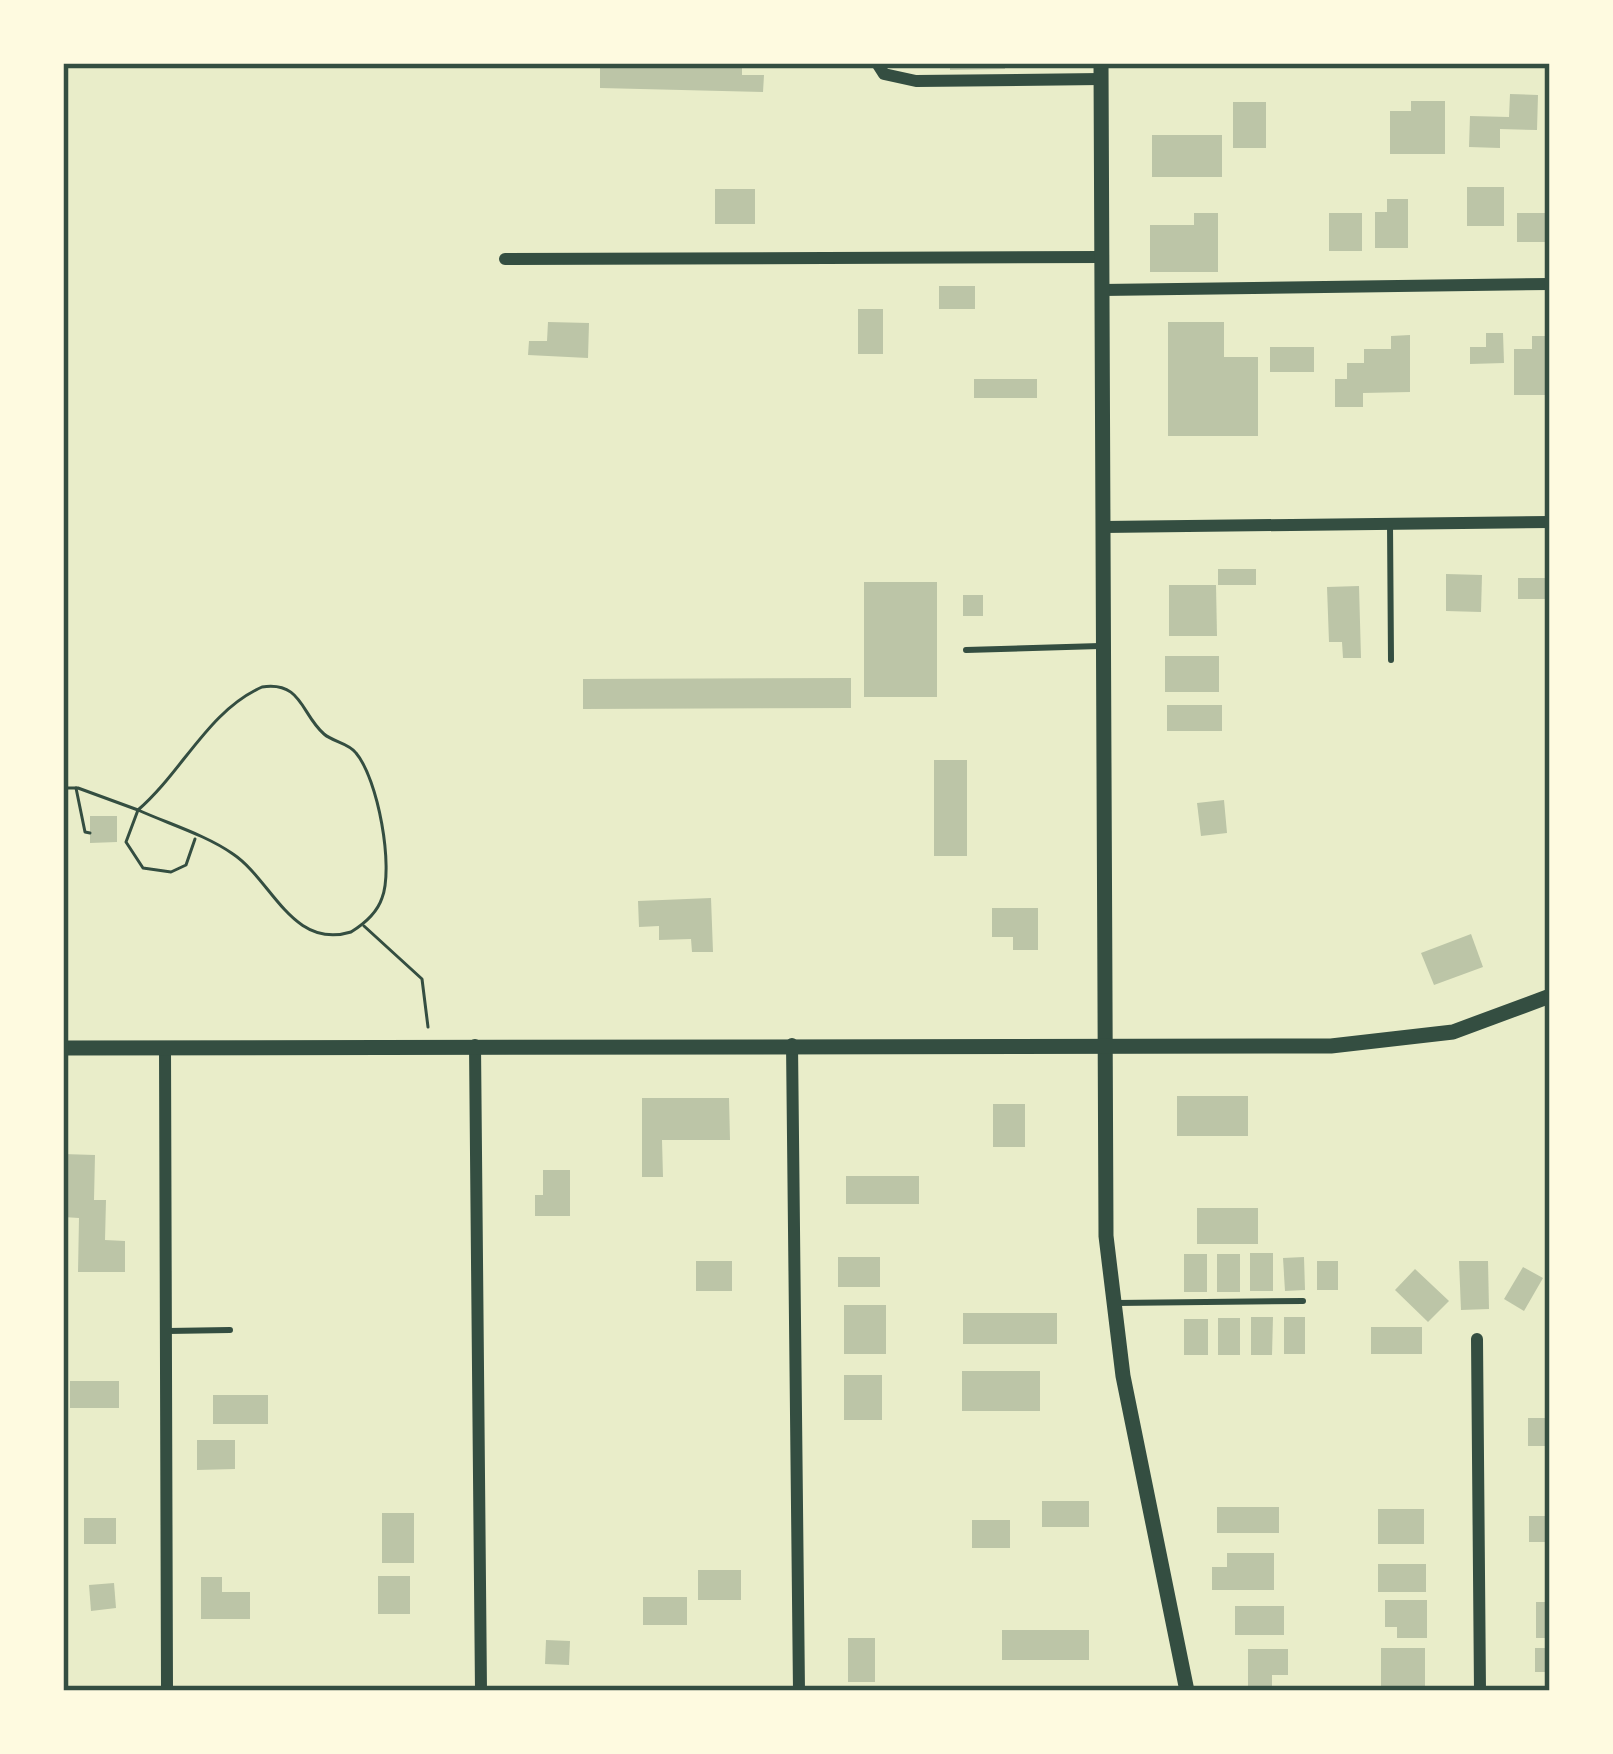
<svg xmlns="http://www.w3.org/2000/svg" width="1613" height="1754" font-family="'Noto Serif',serif">
	<style>
		.building { fill: #bcc5a7 }
		.lines { fill: none; stroke-linecap: round; stroke-linejoin: round }
		.path { stroke: #344e41; stroke-width: 3 }
		.service { stroke: #344e41; stroke-width: 6 }
		.minor { stroke: #344e41; stroke-width: 12 }
		.tertiary { stroke: #344e41; stroke-width: 15 }
		.neatline { fill: none; stroke: #344e41; stroke-width: 4.5 }
	</style>
	<rect width="100%" height="100%" fill="#e9edc9"/>
	<g class="building">
		<polygon points="600,63 742,63 742,75 764,75 763,92 600,88"/>
		<polygon points="950,63 1005,63 1005,69 950,70"/>
		<polygon points="1510,94 1538,95 1537,130 1500,129 1500,148 1469,147 1470,116 1509,117"/>
		<polygon points="1411,101 1445,101 1445,154 1390,154 1390,111 1411,111"/>
		<rect x="1233" y="102" width="33" height="46"/>
		<rect x="1152" y="135" width="70" height="42"/>
		<rect x="1467" y="187" width="37" height="39"/>
		<rect x="715" y="189" width="40" height="35"/>
		<polygon points="1387,199 1408,199 1408,248 1375,248 1375,212 1387,212"/>
		<polygon points="1194,213 1218,213 1218,272 1150,272 1150,225 1194,225"/>
		<rect x="1329" y="213" width="33" height="38"/>
		<rect x="1517" y="213" width="33" height="29"/>
		<rect x="939" y="286" width="36" height="23"/>
		<rect x="858" y="309" width="25" height="45"/>
		<polygon points="548,322 589,323 588,358 528,355 529,341 547,341"/>
		<polygon points="1168,322 1224,322 1224,357 1258,357 1258,436 1168,436"/>
		<polygon points="1486,333 1503,333 1504,363 1470,364 1470,347 1486,347"/>
		<polygon points="1410,335 1410,392 1363,393 1363,407 1335,407 1335,379 1347,379 1347,363 1364,363 1364,349 1391,349 1391,336"/>
		<polygon points="1532,336 1549,336 1549,395 1514,395 1514,349 1532,349"/>
		<rect x="1270" y="347" width="44" height="25"/>
		<rect x="974" y="379" width="63" height="19"/>
		<rect x="1218" y="569" width="38" height="16"/>
		<polygon points="1446,574 1482,575 1481,612 1446,611"/>
		<rect x="1518" y="578" width="32" height="21"/>
		<rect x="864" y="582" width="73" height="115"/>
		<polygon points="1169,585 1216,585 1217,636 1169,636"/>
		<polygon points="1359,586 1361,658 1343,658 1342,642 1329,642 1327,587"/>
		<rect x="963" y="595" width="20" height="21"/>
		<rect x="1165" y="656" width="54" height="36"/>
		<polygon points="851,678 851,708 583,709 583,679"/>
		<rect x="1167" y="705" width="55" height="26"/>
		<rect x="934" y="760" width="33" height="96"/>
		<polygon points="1224,800 1227,833 1201,836 1197,803"/>
		<polygon points="90,816 117,816 117,842 90,843"/>
		<polygon points="711,898 713,952 692,952 691,939 659,940 659,926 639,927 638,901"/>
		<polygon points="992,908 1038,908 1038,950 1013,950 1013,937 992,937"/>
		<polygon points="1471,934 1483,967 1434,985 1421,953"/>
		<rect x="1177" y="1096" width="71" height="40"/>
		<polygon points="642,1098 729,1098 730,1140 662,1140 663,1177 642,1177"/>
		<rect x="993" y="1104" width="32" height="43"/>
		<polygon points="63,1154 95,1155 94,1200 106,1200 105,1240 125,1241 125,1272 78,1272 79,1218 63,1217"/>
		<polygon points="543,1170 570,1170 570,1216 535,1216 535,1195 543,1195"/>
		<rect x="846" y="1176" width="73" height="28"/>
		<rect x="1197" y="1208" width="61" height="36"/>
		<rect x="1250" y="1253" width="23" height="38"/>
		<rect x="1184" y="1254" width="23" height="38"/>
		<rect x="1217" y="1254" width="23" height="38"/>
		<rect x="838" y="1257" width="42" height="30"/>
		<polygon points="1304,1257 1305,1290 1285,1291 1283,1258"/>
		<rect x="696" y="1261" width="36" height="30"/>
		<rect x="1317" y="1261" width="21" height="29"/>
		<polygon points="1459,1261 1488,1261 1489,1309 1461,1310"/>
		<polygon points="1523,1267 1543,1278 1524,1311 1504,1299"/>
		<polygon points="1415,1269 1449,1301 1428,1322 1395,1290"/>
		<rect x="844" y="1305" width="42" height="49"/>
		<rect x="963" y="1313" width="94" height="31"/>
		<polygon points="1251,1317 1273,1317 1272,1355 1251,1355"/>
		<rect x="1284" y="1317" width="21" height="37"/>
		<rect x="1218" y="1318" width="22" height="37"/>
		<rect x="1184" y="1319" width="24" height="36"/>
		<rect x="1371" y="1327" width="51" height="27"/>
		<rect x="962" y="1371" width="78" height="40"/>
		<rect x="844" y="1375" width="38" height="45"/>
		<rect x="70" y="1381" width="49" height="27"/>
		<rect x="213" y="1395" width="55" height="29"/>
		<rect x="1528" y="1418" width="22" height="28"/>
		<polygon points="197,1440 235,1440 235,1469 197,1470"/>
		<rect x="1042" y="1501" width="47" height="26"/>
		<rect x="1217" y="1507" width="62" height="26"/>
		<rect x="1378" y="1509" width="46" height="35"/>
		<rect x="382" y="1513" width="32" height="50"/>
		<rect x="1529" y="1516" width="21" height="26"/>
		<rect x="84" y="1518" width="32" height="26"/>
		<rect x="972" y="1520" width="38" height="28"/>
		<polygon points="1227,1553 1274,1553 1274,1590 1212,1590 1212,1567 1227,1567"/>
		<rect x="1378" y="1564" width="48" height="28"/>
		<rect x="698" y="1570" width="43" height="30"/>
		<rect x="378" y="1576" width="32" height="38"/>
		<polygon points="201,1577 222,1577 222,1592 250,1592 250,1619 201,1619"/>
		<polygon points="114,1583 116,1608 91,1611 89,1585"/>
		<rect x="643" y="1597" width="44" height="28"/>
		<polygon points="1385,1600 1427,1600 1427,1638 1397,1638 1397,1627 1385,1627"/>
		<rect x="1536" y="1602" width="14" height="36"/>
		<rect x="1235" y="1606" width="49" height="29"/>
		<rect x="1002" y="1630" width="87" height="30"/>
		<rect x="848" y="1638" width="27" height="44"/>
		<polygon points="546,1640 570,1641 569,1665 545,1664"/>
		<rect x="1381" y="1648" width="44" height="39"/>
		<rect x="1535" y="1648" width="15" height="24"/>
		<polygon points="1248,1649 1288,1649 1288,1675 1272,1675 1272,1688 1248,1688"/>
	</g>
	<g class="lines">
		<g class="path">
			<path d="M262,687c40,-6 39,27 62,47 9,8 25,9 32,19 22,26 38,114 26,145 -5,15 -18,26 -31,34 -59,18 -79,-52 -118,-78 -27,-19 -64,-30 -95,-44 45,-39 70,-99 124,-123z"/>
			<polyline points="63,788 78,788 138,810 126,842 143,868 171,872 186,865 195,839"/>
			<polyline points="76,788 85,832 90,833"/>
			<polyline points="364,926 422,979 428,1027"/>
		</g>
		<g class="service">
			<polyline points="1390,524 1391,660"/>
			<polyline points="966,650 1100,646"/>
			<polyline points="1116,1303 1303,1301"/>
			<polyline points="168,1331 230,1330"/>
		</g>
		<g class="minor">
			<polyline points="877,63 884,74 916,81 1101,79"/>
			<polyline points="505,259 1102,257"/>
			<polyline points="1102,290 1550,284"/>
			<polyline points="1103,527 1550,522"/>
			<polyline points="792,1044 799,1691"/>
			<polyline points="475,1045 481,1691"/>
			<polyline points="165,1047 167,1691"/>
			<polyline points="1477,1339 1480,1691"/>
		</g>
		<g class="tertiary">
			<polyline points="1101,63 1106,1236 1123,1376 1187,1691"/>
			<polyline points="63,1048 1331,1046 1453,1032 1550,996"/>
		</g>
	</g>
	<rect width="1613" height="1754" fill="none" stroke="#fefae0" stroke-width="132"/>
	<rect x="66" y="66" width="1481" height="1622" class="neatline"/>
</svg>
